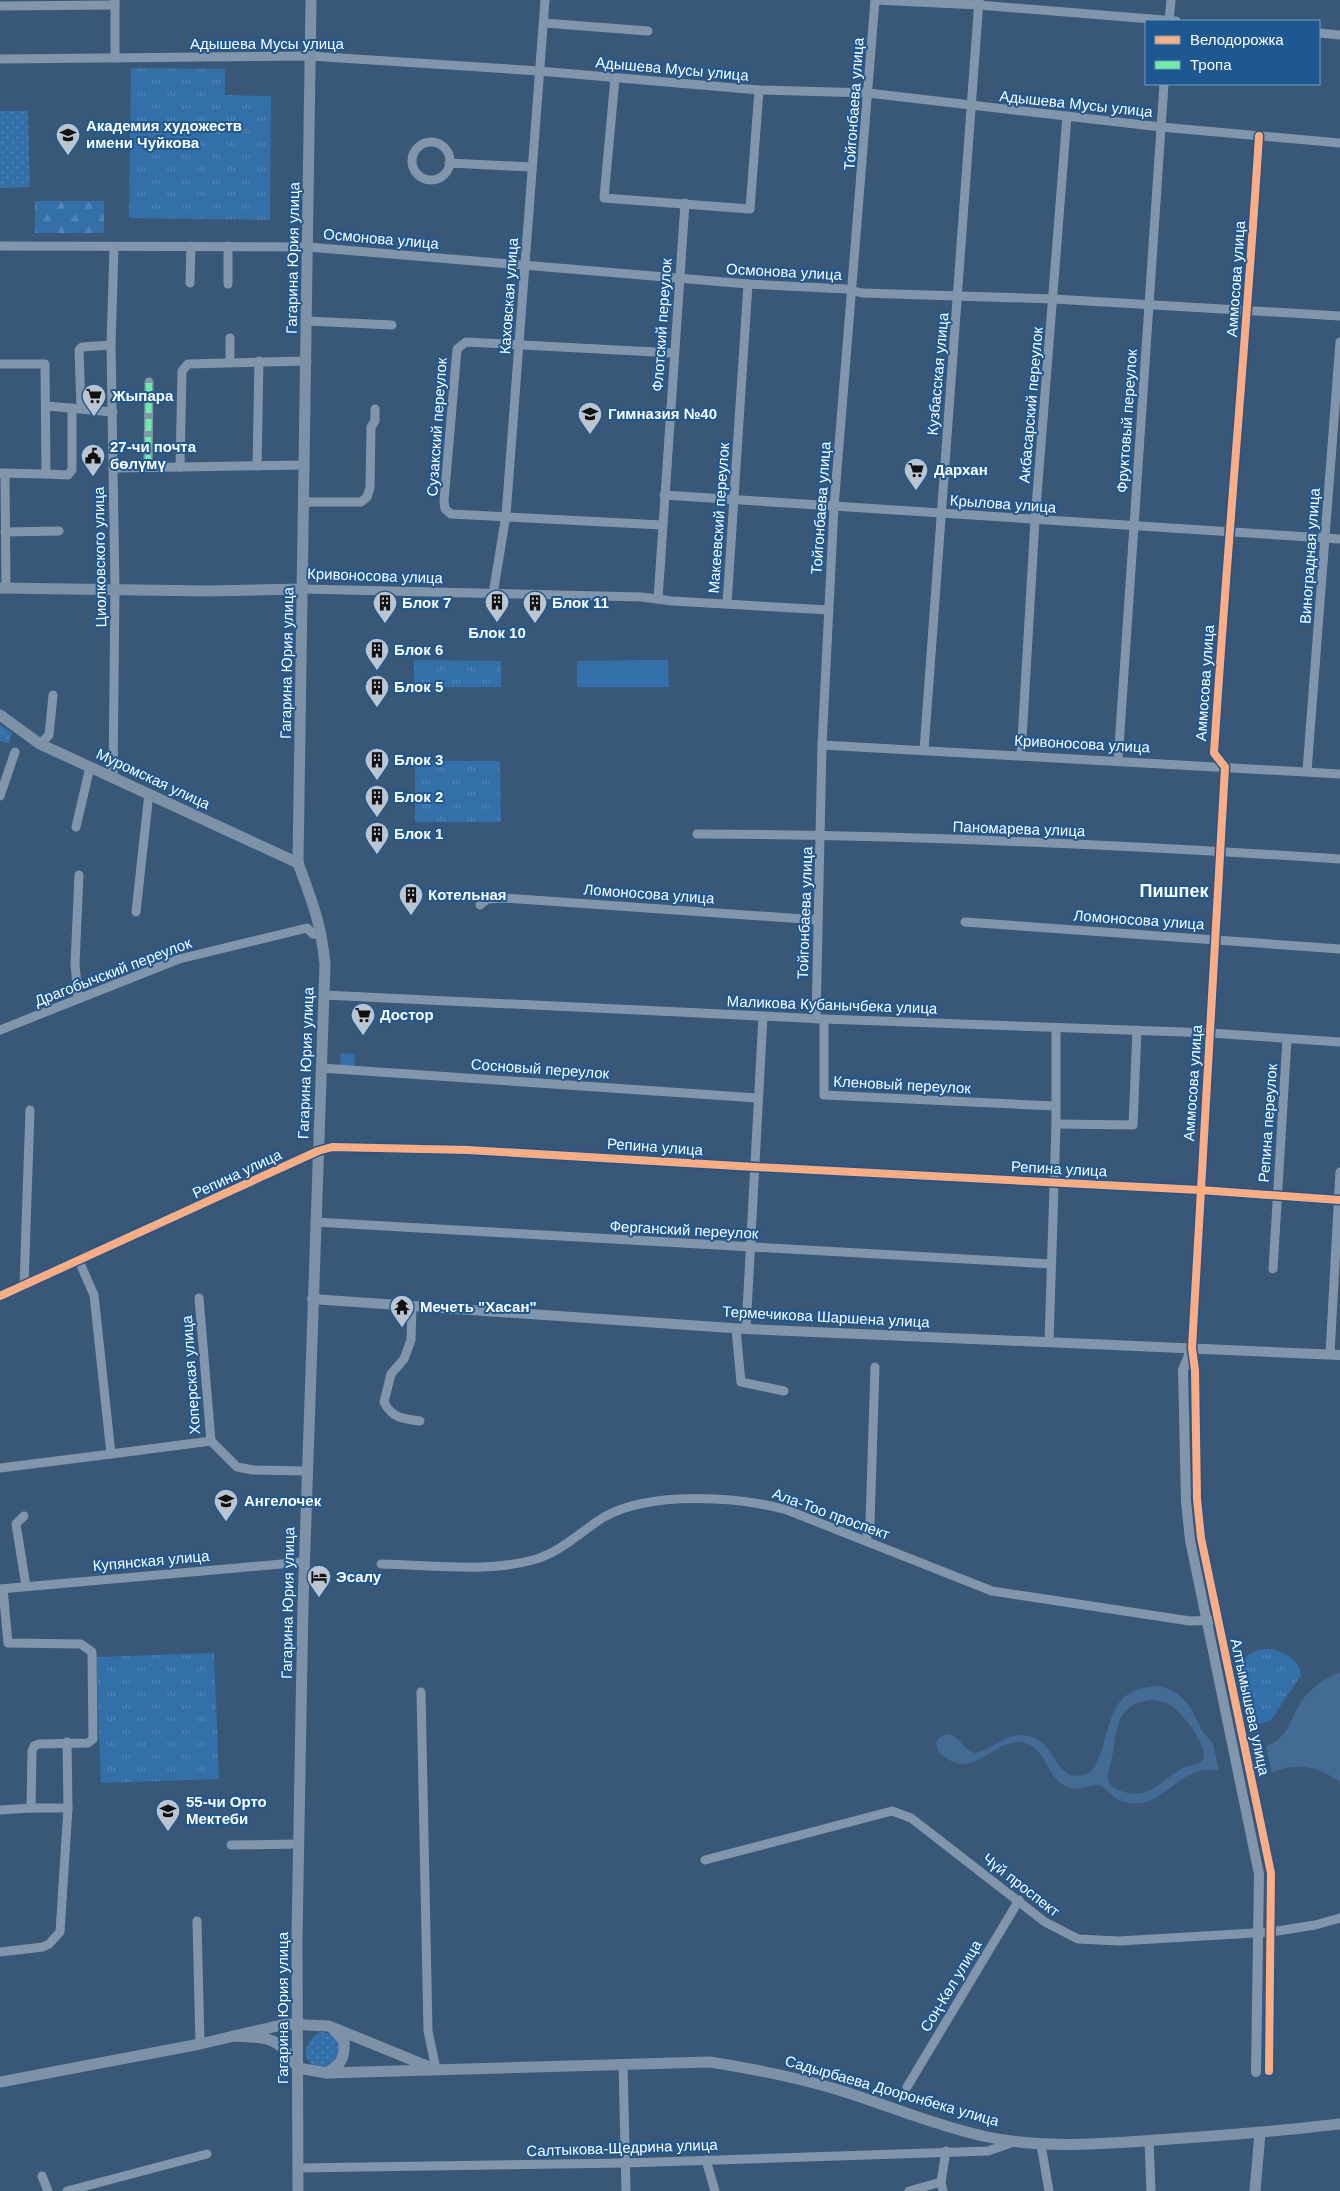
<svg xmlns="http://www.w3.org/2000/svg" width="1340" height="2191" font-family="Helvetica,sans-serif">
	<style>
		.grass { fill: url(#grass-dots) }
		.forest { fill: url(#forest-firs) }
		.park { fill: url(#park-tufts) }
		.garden { fill: #336fa8 }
		.water { fill: #436b93; fill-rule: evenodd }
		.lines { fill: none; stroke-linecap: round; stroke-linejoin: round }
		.minor { stroke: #8196ab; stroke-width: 9 }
		.tertiary { stroke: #8196ab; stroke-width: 10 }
		.secondary { stroke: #7d92a7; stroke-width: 11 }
		.quiet { stroke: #6deda7; stroke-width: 6; stroke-dasharray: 12 6; stroke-linecap: butt }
		.cycleway-casing { stroke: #1e5893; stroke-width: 11 }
		.cycleway { stroke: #ffac80; stroke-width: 8 }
		.labels { text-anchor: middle; stroke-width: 4; stroke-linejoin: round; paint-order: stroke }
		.street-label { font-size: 15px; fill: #fff; stroke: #1e5893 }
		.poi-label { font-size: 15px; font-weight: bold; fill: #fff; stroke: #1e5893; text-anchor: start }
		.quarter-label { font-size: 18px; font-weight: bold; fill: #fff; stroke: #1e5893 }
	</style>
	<defs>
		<pattern id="grass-dots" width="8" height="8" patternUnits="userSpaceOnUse" patternTransform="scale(1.25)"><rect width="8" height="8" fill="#336fa8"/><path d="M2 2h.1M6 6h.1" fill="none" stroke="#5285b5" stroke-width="1.8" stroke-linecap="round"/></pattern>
		<pattern id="forest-firs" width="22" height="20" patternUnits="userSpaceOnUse" patternTransform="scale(1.25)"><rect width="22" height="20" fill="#336fa8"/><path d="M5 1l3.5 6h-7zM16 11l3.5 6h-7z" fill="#5285b5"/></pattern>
		<pattern id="park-tufts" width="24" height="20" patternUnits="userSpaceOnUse" patternTransform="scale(1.25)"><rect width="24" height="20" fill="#336fa8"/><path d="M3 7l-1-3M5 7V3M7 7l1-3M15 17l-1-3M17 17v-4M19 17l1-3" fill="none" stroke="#5285b5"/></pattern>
	</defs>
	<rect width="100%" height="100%" fill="#395878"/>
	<g class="grass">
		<polygon points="0,111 28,111 30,187 0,188"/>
		<polygon points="0,725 12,733 9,743 0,741"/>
		<path d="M321,2032l11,2 10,14 -12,19c-4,0 -9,1 -12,0 -20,-5 -12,-30 3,-35z"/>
	</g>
	<rect class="forest" x="35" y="201" width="69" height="32"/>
	<g class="park">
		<polygon points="131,68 225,69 225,95 271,96 270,220 129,218"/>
		<polygon points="414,660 501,661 501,687 414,687"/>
		<polygon points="415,761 500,761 501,822 415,822"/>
		<polygon points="341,1053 355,1054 354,1069 340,1068"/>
		<path d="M1272,1649c13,4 28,11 29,26l-30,45 -9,4 -10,-1c-6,-28 -28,-76 20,-74z"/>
		<polygon points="214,1653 219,1779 101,1783 96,1657"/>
	</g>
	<polygon class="garden" points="638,660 668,660 669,687 577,687 577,661"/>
	<g class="water">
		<path d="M1340,1672v110c-22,-15 -43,-21 -68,-9l-6,-27c19,-7 22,-19 30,-35 9,-19 25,-32 44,-39z"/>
		<path d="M1161,1686l16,7 12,12 14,27 10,12 6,27c-43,-10 -56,47 -100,29 -8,-4 -12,-11 -19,-15 -11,-1 -22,7 -33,2 -21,-9 -20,-40 -45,-45 -21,-3 -37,21 -59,22 -19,0 -40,-25 -15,-30 12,2 15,16 27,19 17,-3 28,-18 46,-18 8,0 16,3 22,8 12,11 17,37 39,32 7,-1 11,-5 14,-11 18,-37 8,-77 65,-78zM1150,1700c9,0 16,2 23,7 10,7 33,37 31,50 -4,10 -15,7 -23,12 -21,12 -32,32 -60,22 -6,-2 -12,-5 -13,-12 0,-10 4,-18 5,-27 5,-28 4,-47 37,-52z"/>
	</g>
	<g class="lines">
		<g class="minor">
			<polyline points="875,0 979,5 1176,21"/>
			<polyline points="0,6 115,5"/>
			<polyline points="1169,21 1171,0"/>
			<polyline points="544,23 648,31"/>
			<polyline points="1319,33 1340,35"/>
			<polyline points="115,58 115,1"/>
			<polyline points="0,59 310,56 539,71 759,90 868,93 1161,127 1340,143"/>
			<polyline points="615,78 604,198 750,209 759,90"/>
			<circle cx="431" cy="161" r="19"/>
			<polyline points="449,163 531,167"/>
			<polyline points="0,246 308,247 748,284 846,289 862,293 1054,299 1340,316"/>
			<polyline points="228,246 228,284"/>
			<polyline points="190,283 191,246"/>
			<polyline points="307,321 392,325"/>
			<polyline points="230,338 230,362"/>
			<polyline points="0,364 45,364 46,474 0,473"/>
			<polyline points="47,406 113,412"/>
			<polyline points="81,408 79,350 82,347 111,345"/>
			<polyline points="305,465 180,467 182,371 188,364 307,361"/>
			<polyline points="257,466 259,361"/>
			<polyline points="148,467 149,382"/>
			<polyline points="113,468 180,467"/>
			<polyline points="5,473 6,588"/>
			<polyline points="46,474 68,475 72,470 72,408"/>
			<polyline points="664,495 1340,539"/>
			<polyline points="305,502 361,502 367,497 370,488 371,427 375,421 375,409"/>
			<polyline points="662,525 451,514 445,509 444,501 457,349 466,342 674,353"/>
			<polyline points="5,532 59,531"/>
			<polyline points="304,589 642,597 672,601 829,610"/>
			<polyline points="493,594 506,515 545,0"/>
			<polyline points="658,599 685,203"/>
			<polyline points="727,604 748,284"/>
			<polyline points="40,744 49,735 53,695"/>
			<polyline points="822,745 1340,774"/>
			<polyline points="924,750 979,0"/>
			<polyline points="1021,756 1035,520 1067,116"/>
			<polyline points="1118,761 1164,84"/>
			<polyline points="1307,771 1340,342"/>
			<polyline points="113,778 115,589 111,345 114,247"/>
			<polyline points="0,796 15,752"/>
			<polyline points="76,827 90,767"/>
			<path d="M697,834c214,1 429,11 643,25"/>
			<polyline points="480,905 487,899 505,898 818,920"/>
			<polyline points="136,912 149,793"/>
			<polyline points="965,922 1340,949"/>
			<polyline points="324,995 824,1019 1210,1033 1340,1042"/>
			<polyline points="78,998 75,964 79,875"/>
			<polyline points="816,1019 822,745 834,507 875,0"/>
			<polyline points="824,1019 824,1095 1055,1106"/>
			<polyline points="0,1030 179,959 307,928 313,934 322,934"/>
			<polyline points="321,1068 757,1098"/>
			<polyline points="1056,1124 1133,1125 1137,1030"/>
			<polyline points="315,1222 1051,1264"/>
			<polyline points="1273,1269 1287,1039"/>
			<polyline points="24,1285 30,1110"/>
			<polyline points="0,1296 318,1151 332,1147 468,1150 755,1167 1200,1190 1340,1200"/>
			<path d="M412,1306l-1,34 -7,19 -13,15 -7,28c8,16 18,17 36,19"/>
			<polyline points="736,1329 741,1382 784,1391"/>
			<polyline points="746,1329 763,1016"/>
			<polyline points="1049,1342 1056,1124 1056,1028"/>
			<path d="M1192,1348l33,-581 -11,-14c13,-206 32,-411 45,-617"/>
			<polyline points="1330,1354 1340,1172"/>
			<polyline points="211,1441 237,1467 253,1470 306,1471"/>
			<polyline points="111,1454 211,1441 199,1298"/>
			<polyline points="0,1468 111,1454 94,1295 79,1261"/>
			<polyline points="24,1516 16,1524 26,1586"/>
			<polyline points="866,1540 870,1523 875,1367"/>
			<path d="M381,1564c50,1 104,9 152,-4 28,-8 47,-28 71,-43 46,-26 133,-21 183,-7l205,81 198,30 28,-1"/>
			<polyline points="0,1589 304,1562"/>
			<polyline points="3,1589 8,1643 81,1644 92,1652 93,1739 88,1743 39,1744 34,1746 32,1751 31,1808 68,1808"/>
			<polyline points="421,1692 428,2031 436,2069"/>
			<polyline points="0,1810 31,1808"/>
			<polyline points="231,1845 299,1844"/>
			<polyline points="705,1860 892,1811 911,1818 1045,1922 1078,1939 1119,1941 1271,1932 1315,1925 1340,1918"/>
			<polyline points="197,1921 200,2044"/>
			<polyline points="0,1952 43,1947 49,1944 60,1932 68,1808 67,1742"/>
			<polyline points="623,2064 626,2191"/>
			<polyline points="907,2087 1019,1900"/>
			<polyline points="1149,2140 1151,2191"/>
			<polyline points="1041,2145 1049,2191"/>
			<polyline points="706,2160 715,2191"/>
			<polyline points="298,2168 625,2163 988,2151 1014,2142"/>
			<polyline points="42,2176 48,2191"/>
			<polyline points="67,2191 207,2154"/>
			<polyline points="909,2191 941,2182"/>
			<polyline points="943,2191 941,2182 946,2151"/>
		</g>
		<g class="tertiary">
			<polyline points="312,1299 746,1329 1340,1355"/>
			<polyline points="1192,1348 1183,1370 1186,1501 1190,1540 1259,1874 1256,2072"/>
			<polyline points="1192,1348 1195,1370 1197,1499 1201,1538 1271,1873 1269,2071"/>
		</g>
		<g class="secondary">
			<polyline points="0,588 209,591 304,589"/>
			<polyline points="0,715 40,744 298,863"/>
			<path d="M233,2036c36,2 44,-1 65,32l29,5 383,-11c44,7 86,15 129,28 48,15 94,35 144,46 57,13 115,8 173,4 61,-4 123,-9 184,-16"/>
			<path d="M327,2073c15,-9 18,-16 17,-32l-10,-11"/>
			<polyline points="0,2082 200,2044 286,2024 329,2026 432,2068"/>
			<path d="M298,2191l-1,-253 6,-334 22,-640c-4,-41 -13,-63 -27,-101l13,-863"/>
			<polyline points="1255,2191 1260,2133"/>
		</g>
		<polyline class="quiet" points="148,467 149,382"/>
		<defs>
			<g id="cycleway">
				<path d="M1259,136c-13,206 -32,411 -45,617l11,14 -33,581 3,22 2,129 4,39 70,335 -2,198"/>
				<polyline points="0,1296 318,1151 332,1147 468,1150 755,1167 1200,1190 1340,1200"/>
			</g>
		</defs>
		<use href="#cycleway" class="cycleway-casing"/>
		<use href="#cycleway" class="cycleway"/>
	</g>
	<defs>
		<symbol id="university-pin" viewBox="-11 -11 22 30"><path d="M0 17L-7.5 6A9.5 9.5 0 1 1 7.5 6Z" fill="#bac5d0" stroke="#1e5893"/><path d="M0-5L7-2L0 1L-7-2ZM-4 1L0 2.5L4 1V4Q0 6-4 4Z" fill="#111"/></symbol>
		<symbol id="supermarket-pin" viewBox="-11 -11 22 30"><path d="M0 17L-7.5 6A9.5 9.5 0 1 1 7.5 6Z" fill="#bac5d0" stroke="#1e5893"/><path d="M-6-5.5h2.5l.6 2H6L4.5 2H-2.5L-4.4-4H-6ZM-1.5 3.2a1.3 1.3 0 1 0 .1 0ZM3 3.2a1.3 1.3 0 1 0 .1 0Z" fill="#111"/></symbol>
		<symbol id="school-pin" viewBox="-11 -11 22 30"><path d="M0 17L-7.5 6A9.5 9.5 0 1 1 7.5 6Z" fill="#bac5d0" stroke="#1e5893"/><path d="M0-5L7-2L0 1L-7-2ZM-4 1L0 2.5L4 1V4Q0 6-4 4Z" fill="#111"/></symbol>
		<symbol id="civic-pin" viewBox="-11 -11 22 30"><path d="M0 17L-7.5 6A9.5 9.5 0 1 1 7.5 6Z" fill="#bac5d0" stroke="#1e5893"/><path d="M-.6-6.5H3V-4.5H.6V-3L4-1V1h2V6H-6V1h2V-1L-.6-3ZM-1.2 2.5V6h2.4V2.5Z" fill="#111"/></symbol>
		<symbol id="building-pin" viewBox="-11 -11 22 30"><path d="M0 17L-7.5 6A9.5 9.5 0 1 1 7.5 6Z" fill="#bac5d0" stroke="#1e5893"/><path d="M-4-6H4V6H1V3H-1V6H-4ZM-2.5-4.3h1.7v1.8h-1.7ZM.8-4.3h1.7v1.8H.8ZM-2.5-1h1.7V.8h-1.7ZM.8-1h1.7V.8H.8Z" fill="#111"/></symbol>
		<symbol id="temple-pin" viewBox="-11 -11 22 30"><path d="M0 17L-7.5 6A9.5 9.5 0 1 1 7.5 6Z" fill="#bac5d0" stroke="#1e5893"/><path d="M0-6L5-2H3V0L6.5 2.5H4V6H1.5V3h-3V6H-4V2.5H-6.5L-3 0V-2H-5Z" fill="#111"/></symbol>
		<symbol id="hotel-pin" viewBox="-11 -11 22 30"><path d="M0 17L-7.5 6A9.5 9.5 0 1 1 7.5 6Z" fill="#bac5d0" stroke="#1e5893"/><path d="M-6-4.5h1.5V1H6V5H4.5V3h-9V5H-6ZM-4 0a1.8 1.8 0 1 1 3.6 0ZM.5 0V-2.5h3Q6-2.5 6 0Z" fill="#111"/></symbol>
	</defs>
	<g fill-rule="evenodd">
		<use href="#university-pin" x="54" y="121" width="28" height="38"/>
		<use href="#supermarket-pin" x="80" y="382" width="28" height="38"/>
		<use href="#school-pin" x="576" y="400" width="28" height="38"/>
		<use href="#civic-pin" x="79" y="442" width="28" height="38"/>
		<use href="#supermarket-pin" x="902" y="456" width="28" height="38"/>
		<use href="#building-pin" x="483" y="588" width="28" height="38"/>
		<use href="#building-pin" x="371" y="589" width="28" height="38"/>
		<use href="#building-pin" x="521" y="589" width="28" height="38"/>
		<use href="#building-pin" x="363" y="636" width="28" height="38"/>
		<use href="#building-pin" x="363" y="673" width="28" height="38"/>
		<use href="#building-pin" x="363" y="746" width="28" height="38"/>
		<use href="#building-pin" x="363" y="783" width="28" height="38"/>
		<use href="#building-pin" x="363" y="820" width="28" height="38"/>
		<use href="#building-pin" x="397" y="881" width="28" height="38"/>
		<use href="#supermarket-pin" x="349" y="1001" width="28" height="38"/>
		<use href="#temple-pin" x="388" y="1293" width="28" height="38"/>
		<use href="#school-pin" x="212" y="1487" width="28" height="38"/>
		<use href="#hotel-pin" x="305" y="1563" width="28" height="38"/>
		<use href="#school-pin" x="154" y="1797" width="28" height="38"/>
	</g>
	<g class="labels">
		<g class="street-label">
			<text x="267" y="49">Адышева Мусы улица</text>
			<text transform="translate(672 69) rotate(5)" y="5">Адышева Мусы улица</text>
			<text transform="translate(854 104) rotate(-86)" y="5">Тойгонбаева улица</text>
			<text transform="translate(1076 104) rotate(6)" y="5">Адышева Мусы улица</text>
			<text transform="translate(381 239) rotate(5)" y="5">Осмонова улица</text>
			<text transform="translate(293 258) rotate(-89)" y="5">Гагарина Юрия улица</text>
			<text transform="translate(784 272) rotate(3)" y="5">Осмонова улица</text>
			<text transform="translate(1236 279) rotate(-86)" y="5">Аммосова улица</text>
			<text transform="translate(509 296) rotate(-86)" y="5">Каховская улица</text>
			<text transform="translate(662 325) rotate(-86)" y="5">Флотский переулок</text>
			<text transform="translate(938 374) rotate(-85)" y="5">Кузбасская улица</text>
			<text transform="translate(1031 405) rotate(-85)" y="5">Акбасарский переулок</text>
			<text transform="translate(1127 421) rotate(-86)" y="5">Фруктовый переулок</text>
			<text transform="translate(437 427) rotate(-86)" y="5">Сузакский переулок</text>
			<text transform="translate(1003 504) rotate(4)" y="5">Крылова улица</text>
			<text transform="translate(821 508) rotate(-86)" y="5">Тойгонбаева улица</text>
			<text transform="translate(719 518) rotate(-86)" y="5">Макеевский переулок</text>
			<text transform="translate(1310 556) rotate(-86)" y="5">Виноградная улица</text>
			<text transform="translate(100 557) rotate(-91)" y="5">Циолковского улица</text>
			<text transform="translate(375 576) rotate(2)" y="5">Кривоносова улица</text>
			<text transform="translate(287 663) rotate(-89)" y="5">Гагарина Юрия улица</text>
			<text transform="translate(1205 683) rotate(-86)" y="5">Аммосова улица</text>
			<text transform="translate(1082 744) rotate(3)" y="5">Кривоносова улица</text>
			<text transform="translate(153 779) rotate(25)" y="5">Муромская улица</text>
			<text transform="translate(1019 829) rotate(2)" y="5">Паномарева улица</text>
			<text transform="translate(649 894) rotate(4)" y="5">Ломоносова улица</text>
			<text transform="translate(805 913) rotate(-88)" y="5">Тойгонбаева улица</text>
			<text transform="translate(1139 920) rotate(4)" y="5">Ломоносова улица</text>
			<text transform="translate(113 972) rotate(-21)" y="5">Драгобычский переулок</text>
			<text transform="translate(832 1005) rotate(2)" y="5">Маликова Кубанычбека улица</text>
			<text transform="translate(306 1063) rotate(-88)" y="5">Гагарина Юрия улица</text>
			<text transform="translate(540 1069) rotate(4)" y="5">Сосновый переулок</text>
			<text transform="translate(1193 1083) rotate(-86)" y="5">Аммосова улица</text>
			<text transform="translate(902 1085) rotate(3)" y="5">Кленовый переулок</text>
			<text transform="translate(1268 1123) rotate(-86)" y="5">Репина переулок</text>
			<text transform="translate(655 1147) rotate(4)" y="5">Репина улица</text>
			<text transform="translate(1059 1169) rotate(3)" y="5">Репина улица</text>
			<text transform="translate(237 1174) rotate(-25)" y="5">Репина улица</text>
			<text transform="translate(684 1230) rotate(3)" y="5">Ферганский переулок</text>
			<text transform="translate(826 1317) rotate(3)" y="5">Термечикова Шаршена улица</text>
			<text transform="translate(191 1375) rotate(-94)" y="5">Хоперская улица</text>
			<text transform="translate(831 1514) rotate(20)" y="5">Ала-Тоо проспект</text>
			<text transform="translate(151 1561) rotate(-5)" y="5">Купянская улица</text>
			<text transform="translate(288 1603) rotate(-89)" y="5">Гагарина Юрия улица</text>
			<text transform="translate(1250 1707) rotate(78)" y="5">Алтымышева улица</text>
			<text transform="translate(1021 1885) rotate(38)" y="5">Чүй проспект</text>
			<text transform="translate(951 1986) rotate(-59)" y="5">Соң-Көл улица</text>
			<text transform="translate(283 2008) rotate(-90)" y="5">Гагарина Юрия улица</text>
			<text transform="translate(892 2091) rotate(16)" y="5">Садырбаева Дооронбека улица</text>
			<text transform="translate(622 2148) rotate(-2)" y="5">Салтыкова-Щедрина улица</text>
		</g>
		<g class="poi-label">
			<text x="86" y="131">Академия художеств<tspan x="86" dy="17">имени Чуйкова</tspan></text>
			<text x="112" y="401">Жыпара</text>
			<text x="608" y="419">Гимназия №40</text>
			<text x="110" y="452">27-чи почта<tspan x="110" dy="17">бөлүмү</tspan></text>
			<text x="934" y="475">Дархан</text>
			<text x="402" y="608">Блок 7</text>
			<text x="552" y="608">Блок 11</text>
			<text x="497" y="638" text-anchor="middle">Блок 10</text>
			<text x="394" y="655">Блок 6</text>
			<text x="394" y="692">Блок 5</text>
			<text x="394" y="765">Блок 3</text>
			<text x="394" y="802">Блок 2</text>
			<text x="394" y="839">Блок 1</text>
			<text x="428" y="900">Котельная</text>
			<text x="380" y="1020">Достор</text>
			<text x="420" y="1312">Мечеть "Хасан"</text>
			<text x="244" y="1506">Ангелочек</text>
			<text x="336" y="1582">Эсалу</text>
			<text x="186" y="1807">55-чи Орто<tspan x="186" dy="17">Мектеби</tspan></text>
		</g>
		<g class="quarter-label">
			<text x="1174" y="897">Пишпек</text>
		</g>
	</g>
	<rect x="1145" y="20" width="175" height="65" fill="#1e5893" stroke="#789bbe"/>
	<rect x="1155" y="36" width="25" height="8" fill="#ffac80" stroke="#789bbe"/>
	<text x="1190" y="45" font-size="15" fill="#ffffff">Велодорожка</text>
	<rect x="1155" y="61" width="25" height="8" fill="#6deda7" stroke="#789bbe"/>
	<text x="1190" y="70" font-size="15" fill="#ffffff">Тропа</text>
</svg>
